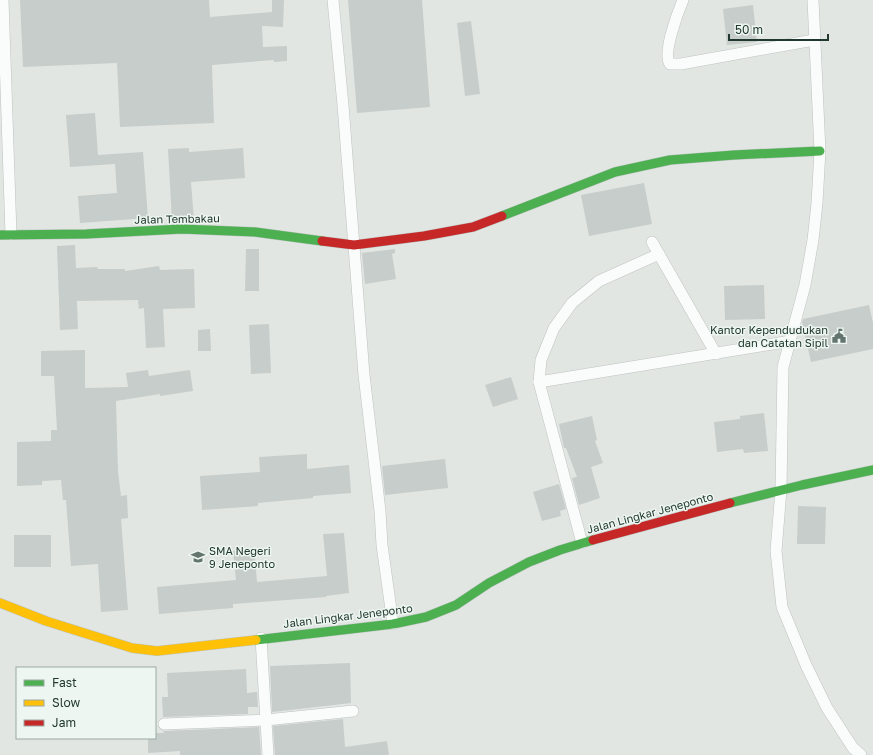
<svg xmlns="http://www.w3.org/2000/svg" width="873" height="755" font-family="'Golos Text',sans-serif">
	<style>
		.building { fill: #c7cdca }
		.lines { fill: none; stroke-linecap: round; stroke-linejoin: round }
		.street-casing { stroke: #bec3c0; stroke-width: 12 }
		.fast-casing { stroke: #bcc4c0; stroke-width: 10 }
		.slow-casing { stroke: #bcc4c0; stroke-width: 10 }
		.jam-casing { stroke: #bcc4c0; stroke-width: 10 }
		.street { stroke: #fafbfb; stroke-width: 11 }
		.fast { stroke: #4caf50; stroke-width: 9 }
		.slow { stroke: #ffc107; stroke-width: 9 }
		.jam { stroke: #c62828; stroke-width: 9 }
		.labels { text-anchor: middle; stroke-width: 3; stroke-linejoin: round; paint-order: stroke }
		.street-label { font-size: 11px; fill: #203830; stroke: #eef6f1 }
		.poi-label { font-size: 11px; fill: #203830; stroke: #eef6f1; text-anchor: end }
	</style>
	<rect width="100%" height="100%" fill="#e1e6e3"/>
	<g class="building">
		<polygon points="20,0 209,0 210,17 272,12 272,0 284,0 283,27 262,26 263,47 287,46 287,61 274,62 274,60 212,65 214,123 120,127 117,63 23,67"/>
		<polygon points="348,0 422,0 430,107 357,113"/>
		<polygon points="753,5 757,42 727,45 723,9"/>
		<polygon points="471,21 480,94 465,96 457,23"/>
		<polygon points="95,113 98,155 143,152 148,218 80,223 78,196 117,193 115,164 70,167 66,115"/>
		<polygon points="189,148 189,152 243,148 245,178 191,182 194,220 172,220 168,149"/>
		<polygon points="644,183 652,224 589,236 581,195"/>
		<polygon points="75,245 76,268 97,267 98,269 125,269 125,271 159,266 160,270 194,269 195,308 163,309 165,347 146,348 144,308 139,309 138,300 77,301 78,329 60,330 57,246"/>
		<polygon points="246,249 259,249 259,291 245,291"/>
		<polygon points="395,249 395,253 392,254 396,279 365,284 362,253"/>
		<polygon points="764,285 765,319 725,320 724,286"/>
		<polygon points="869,305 873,323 873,349 811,362 802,322 803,319"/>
		<polygon points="269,324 271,373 251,374 249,325"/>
		<polygon points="210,329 211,351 198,351 198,330"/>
		<polygon points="85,350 85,388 128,387 126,373 148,370 149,376 190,370 193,391 160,396 160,394 116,401 118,471 121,496 127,495 128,518 121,519 128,610 101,612 98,564 71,566 66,500 63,500 61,480 42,481 42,485 17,486 17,442 51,441 51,430 57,430 54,376 41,376 41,351"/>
		<polygon points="511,377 518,399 493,407 485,385"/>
		<polygon points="764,413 768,451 744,453 743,449 717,452 714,422 740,419 740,416"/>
		<polygon points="592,416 597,440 595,441 603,463 591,467 600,498 579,505 572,478 577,477 566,448 564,448 559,424"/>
		<polygon points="307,454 307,469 349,465 351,493 313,496 313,498 258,503 258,506 202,510 200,476 260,472 259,457"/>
		<polygon points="445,459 448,488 385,495 382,466"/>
		<polygon points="559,484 566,509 560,511 561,516 542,521 533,492"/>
		<polygon points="798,506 826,507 825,544 797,544"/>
		<polygon points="344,533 349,593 326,596 326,597 233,604 233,608 159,614 157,587 236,580 233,551 254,549 257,582 327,576 323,534"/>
		<rect x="14" y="535" width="37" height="32"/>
		<polygon points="350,663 351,703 272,712 270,666"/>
		<polygon points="246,669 247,693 257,692 258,707 248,707 248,714 163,717 162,697 168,697 167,673"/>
		<polygon points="343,719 345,747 387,741 389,755 275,755 273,726"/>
		<polygon points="259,727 261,755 180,755 180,751 148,753 148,738 155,738 155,733 164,733 163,731"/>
	</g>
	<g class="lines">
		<defs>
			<g id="street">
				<polyline points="3,0 11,234"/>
				<polyline points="333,0 343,105 364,375 380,511 382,545 393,624"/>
				<path d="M683,0c-5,12 -21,54 -13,64h11l133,-24"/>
				<polyline points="813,0 820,151 817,203 813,240 805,285 783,367 781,490 776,551 782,607 806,665 827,708 853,748 861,755"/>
				<polyline points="652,242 716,354"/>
				<polyline points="539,382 791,341"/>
				<polyline points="582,543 539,382 541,360 554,328 572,303 599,281 659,254"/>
				<polyline points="261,638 268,755"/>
				<polyline points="164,724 266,720 353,711"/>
			</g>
			<g id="fast">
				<polyline points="502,216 615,172 670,160 734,155 820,151"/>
				<polyline points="0,235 86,234 182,229 255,232 322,241"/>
				<polyline points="730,503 802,485 873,470"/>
				<polyline points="256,640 393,624 426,617 456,605 489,583 529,562 560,550 593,540"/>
			</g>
			<polyline id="slow" points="0,603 46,621 132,648 157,651 256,640"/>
			<g id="jam">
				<polyline points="322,241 354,245 424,236 473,227 502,216"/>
				<polyline points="593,540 730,503"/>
			</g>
		</defs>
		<use href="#street" class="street-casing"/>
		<use href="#fast" class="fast-casing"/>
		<use href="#slow" class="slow-casing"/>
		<use href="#jam" class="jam-casing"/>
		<use href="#street" class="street"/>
		<use href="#fast" class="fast"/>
		<use href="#slow" class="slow"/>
		<use href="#jam" class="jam"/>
	</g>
	<defs>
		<symbol id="civic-bare" viewBox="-9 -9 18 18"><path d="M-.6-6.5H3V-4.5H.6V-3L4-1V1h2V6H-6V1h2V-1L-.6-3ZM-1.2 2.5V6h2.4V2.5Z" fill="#64756f" stroke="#eef6f1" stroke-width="2.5" paint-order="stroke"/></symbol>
		<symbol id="school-bare" viewBox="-9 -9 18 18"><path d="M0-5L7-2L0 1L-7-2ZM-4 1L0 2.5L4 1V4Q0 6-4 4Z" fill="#64756f" stroke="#eef6f1" stroke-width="2.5" paint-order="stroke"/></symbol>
	</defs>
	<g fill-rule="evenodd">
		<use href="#civic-bare" x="829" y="326" width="20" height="20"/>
		<use href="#school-bare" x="188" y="547" width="20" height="20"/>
	</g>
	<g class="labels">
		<g class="street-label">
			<text transform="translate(177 219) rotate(-1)" y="4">Jalan Tembakau</text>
			<text transform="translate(650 513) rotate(-15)" y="4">Jalan Lingkar Jeneponto</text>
			<text transform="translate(348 616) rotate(-7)" y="4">Jalan Lingkar Jeneponto</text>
		</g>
		<g class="poi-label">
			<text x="828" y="334">Kantor Kependudukan<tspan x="828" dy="13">dan Catatan Sipil</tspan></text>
			<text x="209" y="555" text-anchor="start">SMA Negeri<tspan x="209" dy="13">9 Jeneponto</tspan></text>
		</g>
	</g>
	<rect x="16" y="667" width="140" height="72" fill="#eef6f1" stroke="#9caaa4"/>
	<rect x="24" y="680" width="20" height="6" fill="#4caf50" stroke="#9caaa4"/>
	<text x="52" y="687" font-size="12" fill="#203830">Fast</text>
	<rect x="24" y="700" width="20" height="6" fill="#ffc107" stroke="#9caaa4"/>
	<text x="52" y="707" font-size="12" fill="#203830">Slow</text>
	<rect x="24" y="720" width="20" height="6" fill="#c62828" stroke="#9caaa4"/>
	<text x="52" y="727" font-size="12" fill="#203830">Jam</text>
	<path d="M729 34v6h99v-6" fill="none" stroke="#203830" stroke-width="2"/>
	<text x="735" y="34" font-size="12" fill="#203830" stroke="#eef6f1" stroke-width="3" paint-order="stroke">50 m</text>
</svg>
